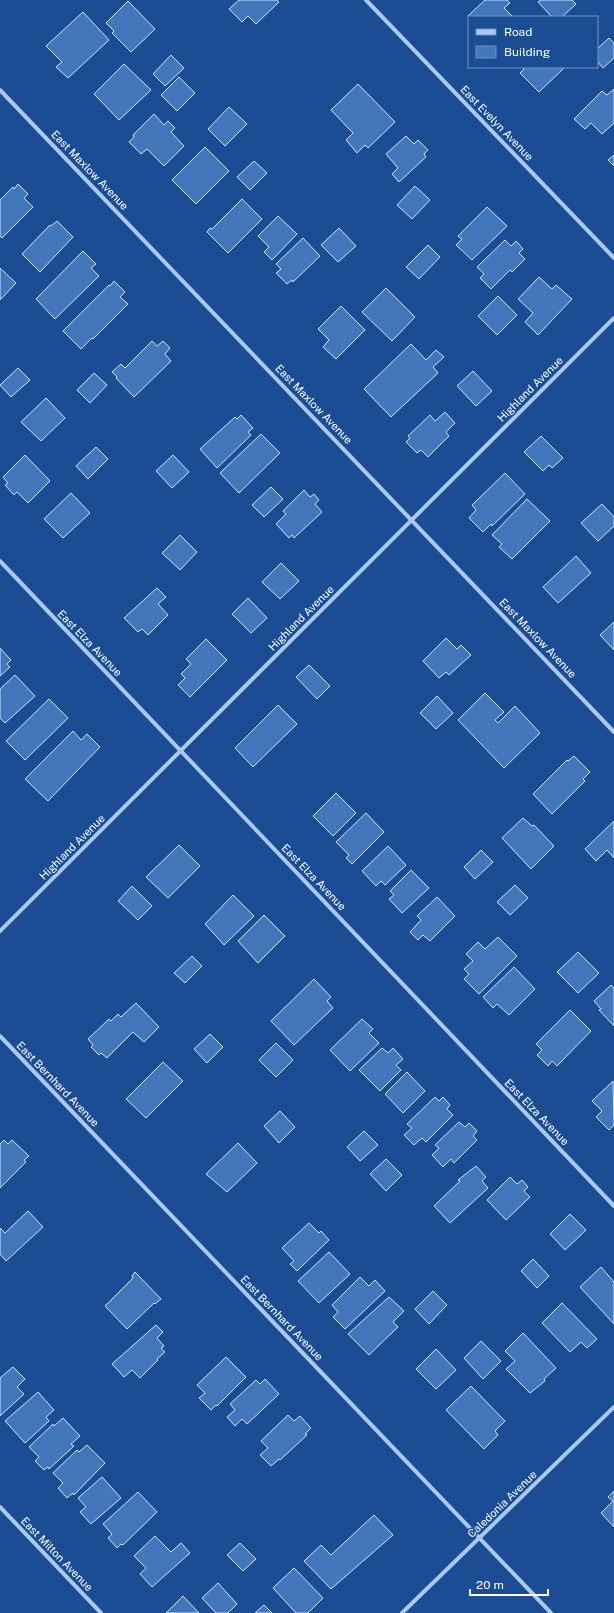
<svg xmlns="http://www.w3.org/2000/svg" width="614" height="1613" font-family="'Public Sans',sans-serif">
	<style>
		.building { fill: #4377bb; stroke: #d2e4fb }
		.lines { fill: none; stroke-linecap: round; stroke-linejoin: round }
		.street { stroke: #abc9f0; stroke-width: 4 }
		.labels { text-anchor: middle; stroke-width: 3; stroke-linejoin: round; paint-order: stroke }
		.street-label { font-size: 11px; fill: #fff; stroke: #1a4d94 }
	</style>
	<rect width="100%" height="100%" fill="#1a4d94"/>
	<g class="building">
		<polygon points="239,0 277,0 279,2 256,24 248,16 242,22 229,9"/>
		<polygon points="485,0 507,0 510,3 504,8 513,17 470,17 468,16"/>
		<polygon points="541,0 572,0 576,4 562,17 552,17 538,2"/>
		<polygon points="128,1 155,29 131,52 112,33 114,31 106,23"/>
		<polygon points="83,12 109,40 68,78 56,67 62,62 46,46"/>
		<polygon points="609,38 614,43 614,58 603,68 597,61 597,49"/>
		<polygon points="171,55 184,68 165,86 153,74"/>
		<polygon points="124,64 151,90 119,120 94,94"/>
		<polygon points="522,67 565,67 539,92 520,73 524,69"/>
		<polygon points="179,77 195,93 177,111 161,95"/>
		<polygon points="358,84 395,122 368,148 365,145 357,153 346,140 353,133 331,110"/>
		<polygon points="614,89 614,123 602,134 591,123 585,129 574,119 602,91 607,95"/>
		<polygon points="229,107 247,124 225,146 208,129"/>
		<polygon points="154,114 164,125 168,121 175,128 171,132 184,146 164,166 147,149 141,154 129,142 134,137 133,135"/>
		<polygon points="406,136 414,144 418,140 428,150 424,154 426,157 399,182 392,174 398,168 386,154"/>
		<polygon points="205,147 229,171 196,204 172,180"/>
		<polygon points="614,155 614,166 608,160"/>
		<polygon points="254,161 267,173 250,190 237,177"/>
		<polygon points="18,184 28,194 24,198 33,207 2,238 0,236 0,200 13,187 14,189"/>
		<polygon points="415,186 430,200 412,219 397,205"/>
		<polygon points="242,199 262,219 228,253 207,232 210,228 212,229"/>
		<polygon points="487,207 507,226 472,260 456,245 462,239 458,236"/>
		<polygon points="278,216 297,234 272,260 264,252 269,247 258,236"/>
		<polygon points="57,221 73,237 40,272 22,254 50,225 51,226"/>
		<polygon points="339,228 356,246 338,262 321,245"/>
		<polygon points="303,238 320,256 293,282 292,280 287,284 276,273 281,269 276,264"/>
		<polygon points="505,240 511,246 516,241 523,249 519,253 525,259 512,272 510,270 491,289 480,278 484,274 477,267"/>
		<polygon points="428,245 440,257 419,279 406,267"/>
		<polygon points="83,251 96,264 91,268 99,276 55,319 36,299"/>
		<polygon points="0,268 16,283 0,300"/>
		<polygon points="539,277 552,289 556,285 572,299 538,335 525,322 533,313 518,299"/>
		<polygon points="114,281 125,292 120,297 128,304 93,339 92,338 81,349 63,331 109,285 110,286"/>
		<polygon points="386,288 415,317 392,341 362,312"/>
		<polygon points="498,296 517,315 497,335 478,316"/>
		<polygon points="341,306 365,330 336,359 323,347 329,340 318,329"/>
		<polygon points="152,341 157,346 163,341 170,348 165,354 171,361 134,397 116,378 117,377 112,372 121,364 125,368"/>
		<polygon points="411,344 426,360 436,350 444,357 433,367 438,373 391,417 364,389"/>
		<polygon points="18,368 30,380 11,397 0,385"/>
		<polygon points="473,371 492,391 476,406 457,386"/>
		<polygon points="94,373 107,385 90,403 77,390"/>
		<polygon points="46,398 65,418 41,441 21,422"/>
		<polygon points="445,412 455,423 446,432 449,436 428,457 421,450 417,453 406,442 410,438 408,436 430,415 435,421"/>
		<polygon points="241,415 253,428 248,432 251,435 217,468 200,449 235,417 237,419"/>
		<polygon points="261,434 280,453 239,493 220,473"/>
		<polygon points="541,436 563,458 552,468 549,465 543,471 524,452"/>
		<polygon points="96,447 108,459 88,479 76,466"/>
		<polygon points="25,455 50,481 28,503 17,492 14,495 5,485 8,483 3,477"/>
		<polygon points="173,455 189,472 172,488 156,471"/>
		<polygon points="505,473 525,494 492,526 491,524 483,532 469,518 476,510 472,505"/>
		<polygon points="271,487 283,499 264,517 252,505"/>
		<polygon points="304,490 310,497 314,494 319,500 315,504 322,512 294,538 292,535 289,538 276,524 286,514 283,511"/>
		<polygon points="71,493 90,513 63,538 44,519"/>
		<polygon points="527,499 550,521 512,559 499,547 502,544 492,535"/>
		<polygon points="602,504 614,517 614,526 598,541 581,523"/>
		<polygon points="180,535 197,552 180,570 162,553"/>
		<polygon points="576,556 591,573 558,603 543,587"/>
		<polygon points="281,563 299,581 280,599 262,582"/>
		<polygon points="157,588 166,597 158,604 168,615 148,635 142,629 138,632 124,618"/>
		<polygon points="248,598 267,618 251,633 232,614"/>
		<polygon points="614,622 614,650 600,635"/>
		<polygon points="446,638 457,649 461,645 471,655 449,675 446,672 439,678 423,661"/>
		<polygon points="206,639 227,660 190,697 178,685 185,678 181,674 191,664 186,659"/>
		<polygon points="0,648 11,660 7,664 10,667 0,676"/>
		<polygon points="309,665 330,686 317,699 296,677"/>
		<polygon points="15,675 35,696 5,723 0,718 0,689"/>
		<polygon points="485,693 504,712 495,720 498,723 515,706 540,733 504,768 458,720"/>
		<polygon points="437,696 453,713 436,729 420,713"/>
		<polygon points="49,699 68,718 25,760 6,741"/>
		<polygon points="278,705 297,724 253,767 235,748"/>
		<polygon points="73,731 81,740 87,734 100,747 48,801 25,779"/>
		<polygon points="574,756 590,772 583,779 585,781 552,814 533,794 567,760 568,761"/>
		<polygon points="336,793 356,813 333,836 313,816"/>
		<polygon points="366,813 384,832 352,864 346,858 349,855 336,842"/>
		<polygon points="523,818 532,826 534,825 554,846 531,869 502,838"/>
		<polygon points="614,821 614,858 607,850 596,861 585,849"/>
		<polygon points="179,845 200,866 168,898 146,877"/>
		<polygon points="388,846 406,865 385,885 381,881 376,886 362,871"/>
		<polygon points="481,850 493,862 475,879 464,867"/>
		<polygon points="411,870 429,888 402,913 389,899 394,895 390,891"/>
		<polygon points="515,885 528,898 510,915 497,902"/>
		<polygon points="132,886 152,906 138,920 118,901"/>
		<polygon points="233,895 254,916 224,945 205,924"/>
		<polygon points="437,897 455,916 430,941 423,935 418,940 410,932 421,920 417,916"/>
		<polygon points="264,915 285,936 258,963 238,941"/>
		<polygon points="498,937 517,956 479,994 464,979 469,974 464,969 473,961 466,954 478,942 485,949"/>
		<polygon points="578,952 599,973 578,993 557,972"/>
		<polygon points="192,956 202,966 185,983 174,973"/>
		<polygon points="514,967 535,989 509,1015 497,1004 493,1008 483,997"/>
		<polygon points="314,979 331,997 327,1001 333,1008 294,1045 271,1021"/>
		<polygon points="611,985 614,988 614,1026 599,1010 601,1009 594,1001"/>
		<polygon points="136,1003 159,1027 144,1042 133,1032 107,1058 101,1053 99,1055 91,1047 93,1045 88,1039 109,1019 111,1021 118,1014 121,1017"/>
		<polygon points="570,1010 591,1031 557,1066 552,1061 548,1066 537,1055 542,1050 536,1044"/>
		<polygon points="362,1019 373,1029 369,1033 379,1043 350,1071 330,1050"/>
		<polygon points="210,1034 223,1047 207,1063 194,1049"/>
		<polygon points="276,1043 293,1060 276,1077 259,1060"/>
		<polygon points="382,1048 388,1053 393,1048 403,1059 396,1065 401,1070 380,1091 359,1070"/>
		<polygon points="163,1062 183,1081 146,1118 126,1099"/>
		<polygon points="407,1072 425,1091 403,1113 385,1094"/>
		<polygon points="613,1081 614,1125 609,1130 596,1117 602,1111 592,1101"/>
		<polygon points="435,1097 439,1101 443,1097 450,1105 447,1109 453,1115 426,1142 422,1138 414,1145 404,1135 412,1128 407,1124"/>
		<polygon points="280,1111 295,1127 279,1143 264,1126"/>
		<polygon points="459,1122 465,1127 469,1123 477,1131 473,1136 477,1140 454,1163 451,1159 443,1167 432,1155 439,1148 435,1145"/>
		<polygon points="364,1131 378,1145 360,1161 347,1147"/>
		<polygon points="4,1140 8,1144 12,1140 29,1156 24,1160 26,1162 0,1188 0,1144"/>
		<polygon points="238,1143 257,1163 227,1192 206,1174"/>
		<polygon points="386,1159 402,1175 386,1191 370,1174"/>
		<polygon points="476,1166 486,1177 482,1181 488,1188 450,1223 434,1206 460,1181 458,1180"/>
		<polygon points="510,1177 517,1184 522,1180 528,1187 524,1191 530,1197 506,1220 487,1200"/>
		<polygon points="28,1211 43,1227 6,1261 0,1254 0,1228 5,1233"/>
		<polygon points="570,1214 586,1230 565,1250 550,1234"/>
		<polygon points="309,1223 319,1233 321,1231 329,1240 297,1271 290,1264 294,1261 282,1248"/>
		<polygon points="329,1252 350,1274 319,1303 298,1281"/>
		<polygon points="533,1259 549,1276 537,1288 521,1271"/>
		<polygon points="601,1267 614,1282 614,1324 580,1287"/>
		<polygon points="135,1272 161,1299 155,1304 154,1303 127,1329 105,1306 133,1278 132,1276"/>
		<polygon points="360,1277 369,1286 375,1280 385,1291 345,1329 333,1317 338,1312 332,1305"/>
		<polygon points="433,1291 447,1305 429,1324 415,1309"/>
		<polygon points="389,1297 404,1311 393,1322 398,1327 369,1355 348,1334"/>
		<polygon points="562,1303 597,1339 587,1348 581,1342 570,1352 542,1323"/>
		<polygon points="156,1325 163,1332 157,1338 164,1346 161,1348 165,1352 157,1359 158,1360 140,1378 132,1370 124,1377 112,1364"/>
		<polygon points="523,1333 556,1368 544,1379 545,1381 530,1393 506,1369 515,1361 505,1351"/>
		<polygon points="481,1341 501,1361 483,1379 464,1358"/>
		<polygon points="436,1349 456,1370 436,1389 416,1369"/>
		<polygon points="226,1357 246,1377 217,1406 216,1405 211,1410 199,1398 205,1393 197,1385"/>
		<polygon points="13,1367 25,1379 17,1387 24,1394 0,1416 0,1378"/>
		<polygon points="265,1379 279,1394 247,1424 242,1419 235,1426 227,1417 235,1410 230,1404 256,1380 260,1384"/>
		<polygon points="471,1386 505,1421 495,1431 498,1435 484,1449 446,1410"/>
		<polygon points="38,1392 54,1410 46,1417 49,1421 25,1443 5,1421"/>
		<polygon points="288,1415 294,1421 300,1416 311,1428 305,1434 307,1435 280,1460 279,1459 271,1466 260,1455 268,1448 261,1441"/>
		<polygon points="63,1418 80,1436 71,1444 74,1446 49,1469 48,1467 44,1470 35,1461 39,1457 29,1447 53,1424 54,1426"/>
		<polygon points="87,1445 105,1463 74,1495 73,1493 67,1498 58,1488 63,1483 53,1473 77,1450 79,1452"/>
		<polygon points="102,1477 121,1498 91,1524 80,1512 86,1507 78,1498"/>
		<polygon points="614,1491 614,1527 601,1513 613,1501 608,1497"/>
		<polygon points="138,1492 157,1512 123,1545 121,1544 117,1548 108,1538 112,1534 103,1524"/>
		<polygon points="374,1515 393,1535 331,1589 304,1561 321,1545 331,1555"/>
		<polygon points="155,1536 171,1552 181,1543 190,1553 152,1587 140,1574 146,1568 134,1556"/>
		<polygon points="240,1543 256,1559 243,1571 227,1555"/>
		<polygon points="294,1568 323,1598 308,1613 296,1613 273,1588"/>
		<polygon points="218,1583 237,1604 228,1613 216,1613 202,1598"/>
		<polygon points="183,1596 199,1613 166,1613"/>
		<polygon points="264,1605 272,1613 255,1613"/>
	</g>
	<g class="lines">
		<g class="street">
			<polyline points="366,0 614,258"/>
			<polyline points="0,90 614,732"/>
			<polyline points="0,561 614,1206"/>
			<polyline points="0,931 614,318"/>
			<polyline points="0,1036 551,1613"/>
			<polyline points="0,1507 101,1613"/>
			<polyline points="402,1613 614,1407"/>
		</g>
	</g>
	<g class="labels">
		<g class="street-label">
			<text transform="translate(497 123) rotate(46)" y="4">East Evelyn Avenue</text>
			<text transform="translate(90 170) rotate(46)" y="4">East Maxlow Avenue</text>
			<text transform="translate(530 389) rotate(-45)" y="4">Highland Avenue</text>
			<text transform="translate(314 404) rotate(46)" y="4">East Maxlow Avenue</text>
			<text transform="translate(301 618) rotate(-45)" y="4">Highland Avenue</text>
			<text transform="translate(538 638) rotate(46)" y="4">East Maxlow Avenue</text>
			<text transform="translate(90 643) rotate(46)" y="4">East Elza Avenue</text>
			<text transform="translate(72 847) rotate(-45)" y="4">Highland Avenue</text>
			<text transform="translate(314 877) rotate(46)" y="4">East Elza Avenue</text>
			<text transform="translate(58 1084) rotate(46)" y="4">East Bernhard Avenue</text>
			<text transform="translate(537 1112) rotate(46)" y="4">East Elza Avenue</text>
			<text transform="translate(282 1318) rotate(46)" y="4">East Bernhard Avenue</text>
			<text transform="translate(502 1504) rotate(-44)" y="4">Caledonia Avenue</text>
			<text transform="translate(57 1554) rotate(46)" y="4">East Milton Avenue</text>
		</g>
	</g>
	<rect x="468" y="16" width="130" height="52" fill="#1a4d94" stroke="#7694bf"/>
	<rect x="476" y="29" width="20" height="6" fill="#abc9f0" stroke="#7694bf"/>
	<text x="504" y="36" font-size="12" fill="#ffffff">Road</text>
	<rect x="476" y="46" width="20" height="12" fill="#4377bb" stroke="#7694bf"/>
	<text x="504" y="56" font-size="12" fill="#ffffff">Building</text>
	<path d="M470 1589v6h78v-6" fill="none" stroke="#ffffff" stroke-width="2"/>
	<text x="476" y="1589" font-size="12" fill="#ffffff" stroke="#1a4d94" stroke-width="3" paint-order="stroke">20 m</text>
</svg>
